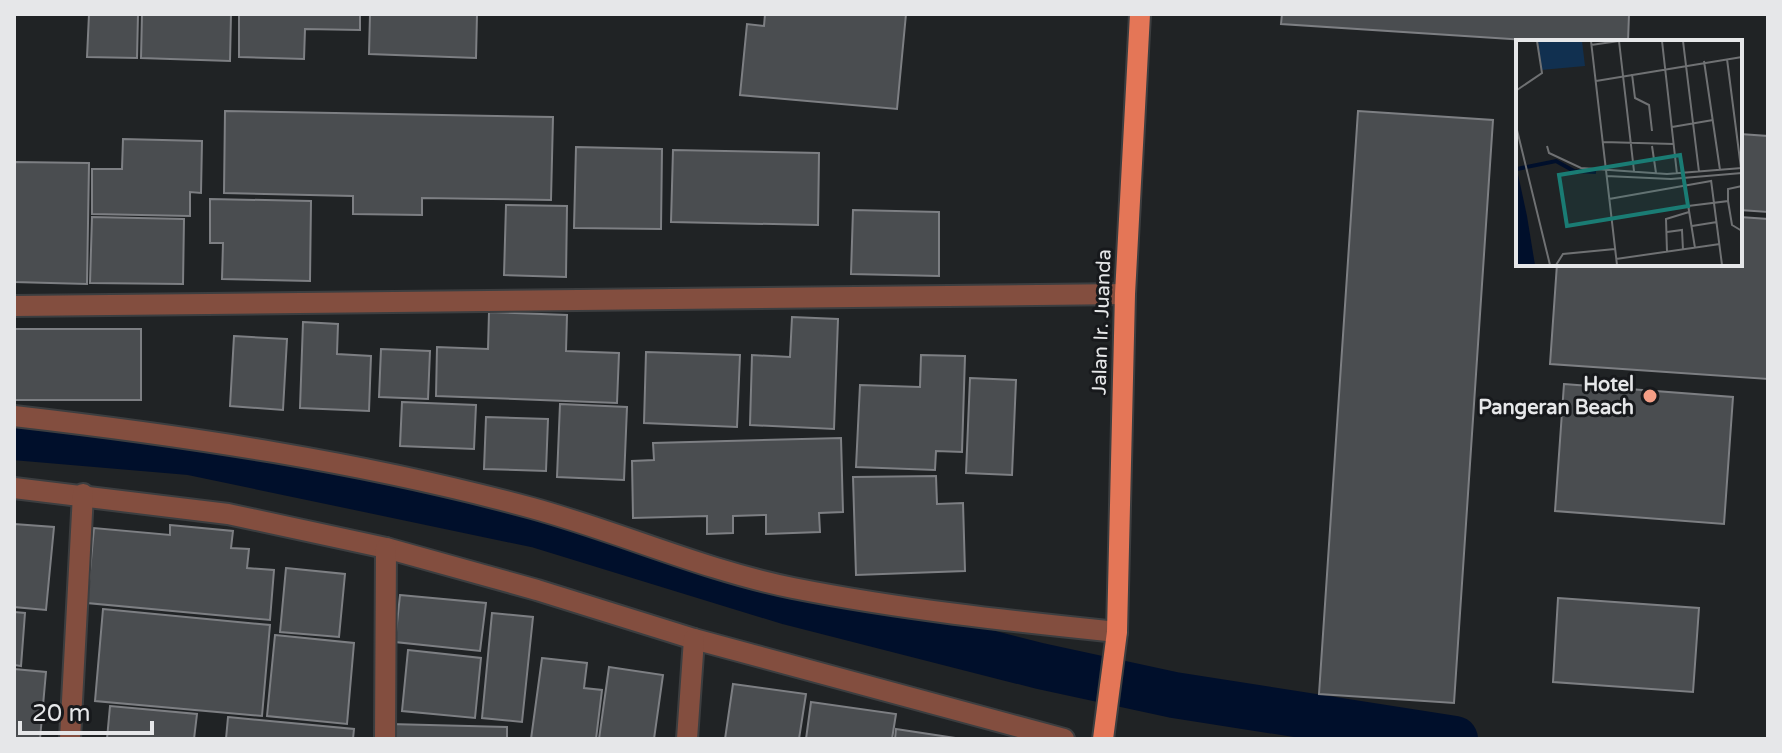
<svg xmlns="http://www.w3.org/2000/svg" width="1782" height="753" font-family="'Varela Round',sans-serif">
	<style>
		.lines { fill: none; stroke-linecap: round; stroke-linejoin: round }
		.canal { stroke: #000f2b; stroke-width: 46 }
		.building { fill: #4a4d50; stroke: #7d7f83; stroke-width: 2 }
		.street-casing { stroke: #3c3e40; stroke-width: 24 }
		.primary-casing { stroke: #3c3e40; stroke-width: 24 }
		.street { stroke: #834e3f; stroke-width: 20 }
		.primary { stroke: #e47657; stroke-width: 20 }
		.poi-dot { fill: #f49e86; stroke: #17191c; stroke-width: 3 }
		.labels { text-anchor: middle; stroke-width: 6; stroke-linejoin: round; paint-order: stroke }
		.street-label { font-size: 20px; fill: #e6e7e9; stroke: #17191c }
		.poi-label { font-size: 20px; font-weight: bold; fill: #e6e7e9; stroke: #17191c; text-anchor: end }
		.inset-river { fill: none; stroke: #000f2b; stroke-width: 4 }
		.inset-road { fill: none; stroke: #6f7173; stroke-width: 2 }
		.view { fill: #1a7c74; fill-opacity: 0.15; stroke: #1a7c74; stroke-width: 4 }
		.inset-edge { fill: none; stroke: #e6e7e9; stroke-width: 4 }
	</style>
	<rect width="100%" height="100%" fill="#202325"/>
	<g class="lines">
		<polyline class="canal" points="14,437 190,452 538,525 789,602 1040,666 1174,695 1455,739"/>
	</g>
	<g class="building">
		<polygon points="89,14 138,14 137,58 87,57"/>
		<polygon points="142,14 231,14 230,61 141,58"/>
		<polygon points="239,14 360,14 360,30 305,29 304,59 239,57"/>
		<polygon points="370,14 477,14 476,58 369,54"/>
		<polygon points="765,14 906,14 897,109 740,95 747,24 764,26"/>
		<polygon points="1282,14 1629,14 1628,42 1557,42 1281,24"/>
		<polygon points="225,111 553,117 551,200 422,198 422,215 353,214 353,196 224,193"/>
		<polygon points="1358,111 1493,120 1454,703 1319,694"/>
		<polygon points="1740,134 1768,136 1768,212 1740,210"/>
		<polygon points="123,139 202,141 201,193 190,192 190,216 92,214 92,169 122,169"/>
		<polygon points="576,147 662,149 661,229 574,228"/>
		<polygon points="673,150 819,153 818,225 671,222"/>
		<polygon points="15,162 89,163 87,284 14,282"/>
		<polygon points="210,199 311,201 310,281 222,279 223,243 210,243"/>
		<polygon points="506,205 567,206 566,277 504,275"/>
		<polygon points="853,210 939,212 939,276 851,274"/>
		<polygon points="92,217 184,219 183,284 90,283"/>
		<polygon points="1740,217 1768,219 1768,379 1550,364 1557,264 1740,264"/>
		<polygon points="489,312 567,315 566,351 619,353 617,403 436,396 437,347 488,349"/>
		<polygon points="792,317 838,319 834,429 750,425 752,355 790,357"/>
		<polygon points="303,322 338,324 337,354 371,356 369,411 300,408"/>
		<rect x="14" y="329" width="127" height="71"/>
		<polygon points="234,336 287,339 283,410 230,406"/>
		<polygon points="381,349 430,351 428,399 379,397"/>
		<polygon points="646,352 740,355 737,427 644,423"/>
		<polygon points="921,355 965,356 962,452 936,451 935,470 856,467 860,385 920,387"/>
		<polygon points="970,378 1016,380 1012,475 966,473"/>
		<polygon points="1564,384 1733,397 1724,524 1555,511"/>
		<polygon points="402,402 476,405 474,449 400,446"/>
		<polygon points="560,404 627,407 624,480 557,477"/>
		<polygon points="486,417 548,419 546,471 484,469"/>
		<polygon points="841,438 843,512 819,513 820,532 766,534 766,515 733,516 733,533 707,534 707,516 633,518 632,461 654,460 653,443"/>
		<polygon points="936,476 937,504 963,503 965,571 856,575 853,477"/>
		<polygon points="14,524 54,527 46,610 14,607"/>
		<polygon points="170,525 233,531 231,548 249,549 247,568 274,570 270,620 87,603 94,528 170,535"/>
		<polygon points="286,568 345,574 339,637 280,632"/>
		<polygon points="400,595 486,603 480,651 395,642"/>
		<polygon points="1558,598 1699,608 1693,692 1553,682"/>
		<polygon points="103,609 270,625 262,716 95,701"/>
		<polygon points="14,612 25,613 21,666 14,665"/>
		<polygon points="492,613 533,617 522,722 482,718"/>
		<polygon points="275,635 354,643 347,724 267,716"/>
		<polygon points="408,650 481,658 475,718 402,711"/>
		<polygon points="542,658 587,663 584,688 602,690 596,739 531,739"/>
		<polygon points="609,667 663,675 654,739 599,739"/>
		<polygon points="14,669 46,672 40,739 14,739"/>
		<polygon points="733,684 806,694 799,739 725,739"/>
		<polygon points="811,702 896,714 892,739 806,739"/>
		<polygon points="110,706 197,714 194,739 107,739"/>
		<polygon points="228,717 354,729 353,739 226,739"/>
		<polygon points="390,724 507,727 507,739 390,739"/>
		<polygon points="896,729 962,739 895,739"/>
	</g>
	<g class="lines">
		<defs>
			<g id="street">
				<path d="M14,306c370,-4 740,-11 1111,-12"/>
				<path d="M14,416c174,20 349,46 518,92 88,24 171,62 261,80 106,21 216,33 324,44"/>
				<polyline points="14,488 228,514 386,548 537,590 694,639 1064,739"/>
				<polyline points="70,739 83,494"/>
				<polyline points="385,739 386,548"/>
				<polyline points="687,739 694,639"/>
			</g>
			<polyline id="primary" points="1103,739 1117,632 1125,294 1140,14"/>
		</defs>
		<use href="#street" class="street-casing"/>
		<use href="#primary" class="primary-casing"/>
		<use href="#street" class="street"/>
		<use href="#primary" class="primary"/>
	</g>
	<circle class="poi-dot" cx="1650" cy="396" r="8"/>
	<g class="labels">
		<g class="street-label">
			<text transform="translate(1101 322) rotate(-88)" y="7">Jalan Ir. Juanda</text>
		</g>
		<g class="poi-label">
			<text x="1634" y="391">Hotel<tspan x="1634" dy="23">Pangeran Beach</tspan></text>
		</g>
	</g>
	<g transform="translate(1516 40)">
		<rect width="226" height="226" fill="#202325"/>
		<path d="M22,1h44l3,25 -44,4z" fill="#113050"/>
		<path d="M0,125l11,51 8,49h-19z" fill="#000f2b"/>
		<path class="inset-river" d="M1,129l39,-8 18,10 22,1"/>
		<path class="inset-road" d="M21,1l5,32 -25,17v40l33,135M75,1l26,224M103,1l15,130M146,1l15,133M167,1l16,131M75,5l28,-4M211,19l14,109M188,21l16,109M116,34l3,24 14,7 3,26M80,41l146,-24M156,87l41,-7M87,102l71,2M31,106l2,7 32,15 86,6 75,-6M136,106l4,27M90,136l65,3 71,-6M195,140l11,85M169,146l10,62M93,159l102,-18M212,161l4,24 10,6M172,166l40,-5v-12l14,-3M176,186l25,-4M151,192l15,-2 1,20M151,212l-1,-33 23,-7M100,219l104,-15M40,225l7,-11 52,-5"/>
		<path class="view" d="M164,115l8,51 -121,20 -8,-51z"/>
		<rect width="226" height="226" class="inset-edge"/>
	</g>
	<rect width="1782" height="753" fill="none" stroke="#e6e7e9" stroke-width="32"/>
	<path d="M20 721v12h132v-12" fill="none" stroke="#e6e7e9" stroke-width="4"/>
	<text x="32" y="721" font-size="24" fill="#e6e7e9" stroke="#17191c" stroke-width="6" paint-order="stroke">20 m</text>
</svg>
